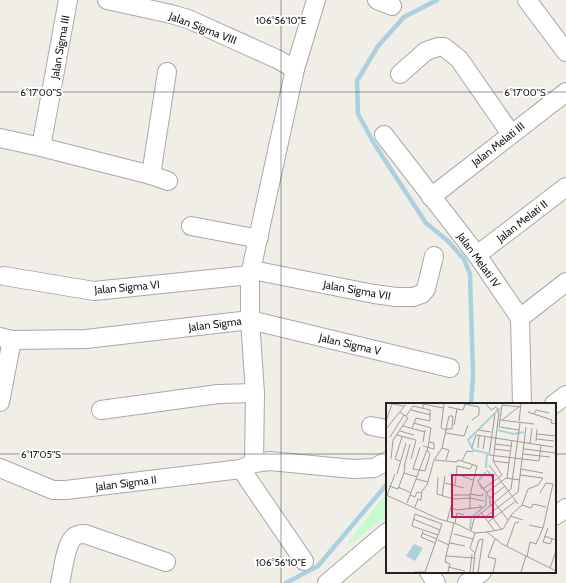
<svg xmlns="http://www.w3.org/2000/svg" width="566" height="583" font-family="Cabin,sans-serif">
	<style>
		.park { fill: #c8f9cc }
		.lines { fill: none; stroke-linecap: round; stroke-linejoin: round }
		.stream { stroke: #aad1dd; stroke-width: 4.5 }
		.minor-casing { stroke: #a8a8a8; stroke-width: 20 }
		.minor { stroke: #fff; stroke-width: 18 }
		.ticks { fill: none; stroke: #212121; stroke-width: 1; stroke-opacity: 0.45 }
		.labels { text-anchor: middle; stroke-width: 4; stroke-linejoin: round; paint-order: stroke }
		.street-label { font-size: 11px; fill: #212121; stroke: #fff }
		.inset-river { fill: none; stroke: #aad1dd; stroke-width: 2 }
		.inset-road { fill: none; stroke: #9e9c98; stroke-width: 1 }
		.view { fill: #c2185b; fill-opacity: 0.15; stroke: #c2185b; stroke-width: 2 }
		.inset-edge { fill: none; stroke: #212121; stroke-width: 2 }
		.ticks-label { font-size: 10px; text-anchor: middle; fill: #212121; stroke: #fff; stroke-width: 4; stroke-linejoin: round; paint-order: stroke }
	</style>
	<rect width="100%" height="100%" fill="#f1eee8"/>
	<polygon class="park" points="387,492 387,516 344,548"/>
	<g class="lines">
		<g class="stream">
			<polyline points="437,0 404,17 378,46 357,81 358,114 375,145 426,223 448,241 464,259 470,274 473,376 471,404"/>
			<polyline points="286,583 318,566 387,484"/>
		</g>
		<defs>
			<g id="minor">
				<polyline points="107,0 171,14 188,19 277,59 295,69"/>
				<polyline points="377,0 392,6"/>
				<polyline points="527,0 566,52"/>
				<polyline points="400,74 426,51 438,47 444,47 459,59 511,134"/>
				<polyline points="384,135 477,255 520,318 522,404"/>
				<polyline points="0,138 41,147 151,175 168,181"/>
				<polyline points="41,147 68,0"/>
				<polyline points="151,175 167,72"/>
				<polyline points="431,197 566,92"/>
				<polyline points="191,226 249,237 259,237"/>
				<polyline points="477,255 566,187"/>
				<polyline points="252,270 374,294 396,297 413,297 422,294 426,289 434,256"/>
				<polyline points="4,276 94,291 250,275"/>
				<polyline points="520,318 566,282"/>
				<polyline points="0,337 12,340 86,339 250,320 450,368"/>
				<polyline points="0,402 12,340"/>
				<polyline points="554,404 566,395"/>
				<polyline points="101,410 218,394 255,393"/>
				<polyline points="371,426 387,429"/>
				<polyline points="254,463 255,393 250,320 250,275 295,69 316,0"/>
				<polyline points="0,468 53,490 66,490 241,469 254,463 270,461 353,469 374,468 387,461"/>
				<polyline points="241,469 304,561"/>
				<polyline points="555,516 566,508"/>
				<polyline points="429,572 436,583"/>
				<path d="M60,583c3,-11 5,-38 14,-46 3,-3 7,-3 11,-3l81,28"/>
				<polyline points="327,583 387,532"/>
				<polyline points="467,583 482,572"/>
			</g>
		</defs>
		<use href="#minor" class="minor-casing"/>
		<use href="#minor" class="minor"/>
	</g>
	<path class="ticks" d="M281,0v583M0,92h566M0,454h387M555,454h11"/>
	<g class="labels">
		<g class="street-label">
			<text transform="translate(203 28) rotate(21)" y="4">Jalan Sigma VIII</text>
			<text transform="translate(60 47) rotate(-80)" y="4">Jalan Sigma III</text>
			<text transform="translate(498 144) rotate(-38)" y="4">Jalan Melati III</text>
			<text transform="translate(522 221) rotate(-38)" y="4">Jalan Melati II</text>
			<text transform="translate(479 260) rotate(54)" y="4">Jalan Melati IV</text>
			<text transform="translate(127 287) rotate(-5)" y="4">Jalan Sigma VI</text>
			<text transform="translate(357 290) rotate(10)" y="4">Jalan Sigma VII</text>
			<text transform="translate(215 324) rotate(-7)" y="4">Jalan Sigma</text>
			<text transform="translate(350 344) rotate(13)" y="4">Jalan Sigma V</text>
			<text transform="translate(126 483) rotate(-7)" y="4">Jalan Sigma II</text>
		</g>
	</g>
	<g transform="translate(386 403)">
		<rect width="170" height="170" fill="#f1eee8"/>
		<path d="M28,141l9,4 -8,13 -9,-5z" fill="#aad1dd"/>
		<path class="inset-river" d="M112,27l15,4 11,-2M100,65l1,-15 -14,-3 -5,-10 32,-32M96,86l-4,-8 8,-9M84,126l1,-11 15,-13v-10"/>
		<path class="inset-road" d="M6,1l12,2M58,1l-3,24 6,2M100,1l5,6 5,-3M62,4l15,3 2,-6 14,3v8l-7,5M37,5v-4l20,4M25,7l20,5M142,9l6,2 2,-4 13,3M109,11l-6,41 50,6 2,-16M148,11l18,6 -1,3 5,1M20,13l7,-10 17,4v11l-14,-3 -4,10M114,17l34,4M116,17l18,-14M0,18l6,-17M133,18l2,-17M28,20l17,5M68,22l3,-16M17,23l22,6M0,26l20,-25M92,27l13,2M133,27l-20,-3 3,-22 19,2M14,28l14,4M60,30l18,3 4,-11M151,31l19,2M11,32l19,5 -5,19M4,34l14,-22M150,36l18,2M7,37l15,-22 -8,-6M150,38l1,-12M37,39l2,-12M109,41l16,2M144,41l2,-16M37,43l11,3v-6l-5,-1M34,44l-7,22 12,2 5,-17 -3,-4M86,44l4,-12 77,12M56,45l7,2 -3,10M92,45l1,-12M97,46l2,-12M108,46l16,2M138,46l32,4M137,51l27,3M5,56l2,-19M48,57l8,-12 7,-32h4l-1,13h-5M49,57l22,2 1,-2 19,6 -7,29v13M14,58l-5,-2 7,-22M76,58l5,-10 6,1M107,58l6,-49 -3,-5M107,58l16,2M103,62l29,39M19,63l-1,7 13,4M18,64l6,-23M135,66l22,4M101,67l7,10M11,71l9,-31M71,71l16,6M52,74l-1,17 16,5 17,-1 14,3M121,75l5,-38M30,76l12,3M59,80l19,5M94,81l10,14v8M69,82l2,-19 13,3 3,-5M3,83l9,3 6,-16M12,84l13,6M97,86l19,-14 -9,-14M100,90l20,-15 14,2M84,91l12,2 1,-3M0,92l53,24 18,5 18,9 12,-1 15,12 54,27M1,92l8,-21M24,92l5,2 2,-5 5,1M66,92h18M56,93l3,-20M104,95l15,-12M108,99l14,18M21,100l21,-56 3,-19M136,102l9,3 2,-4 13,3M29,104l3,-8 3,1 1,-9 5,-6 7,-25M65,105l6,2 25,-3 -3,-2M95,109l13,18M124,113l13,4M98,115l34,-26 8,-65M107,115l8,11M27,116l27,11M61,118l6,-22M102,119l28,-21M69,120l2,-10 7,2M143,122l14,3M162,125l-5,14 7,2 2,-5M37,128l-2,6 14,6M85,128l3,-12 37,-30 9,-66M101,129l16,-3 9,-15 10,-9 6,-16 10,-4 5,-7 -23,-3M36,130l15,6M68,131l19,5M158,133l12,4M52,137l11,5M64,140l15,3M121,143l8,-23 4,-1M89,150l4,-13 4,-1 -5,33M60,153l28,2M141,154l3,-15 6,2 7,-16 10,-44 -7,-1 -6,10M62,164l17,4M164,165l6,-17M28,169h11l17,-48 -27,-10 -3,12 26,9M62,169l2,-8 -5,-2 1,-6 8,-33M84,169l2,-18M87,169l2,-19 -5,-5 5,-15M107,169l3,-13 -8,-2 7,-18M135,169l5,-16"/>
		<path class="view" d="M66,72h41v42h-41z"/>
		<rect width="170" height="170" class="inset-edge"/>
	</g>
	<g class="ticks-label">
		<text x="281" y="24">106°56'10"E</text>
		<text x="41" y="96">6°17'00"S</text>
		<text x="525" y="96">6°17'00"S</text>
		<text x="41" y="458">6°17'05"S</text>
		<text x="281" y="566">106°56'10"E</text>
	</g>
</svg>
